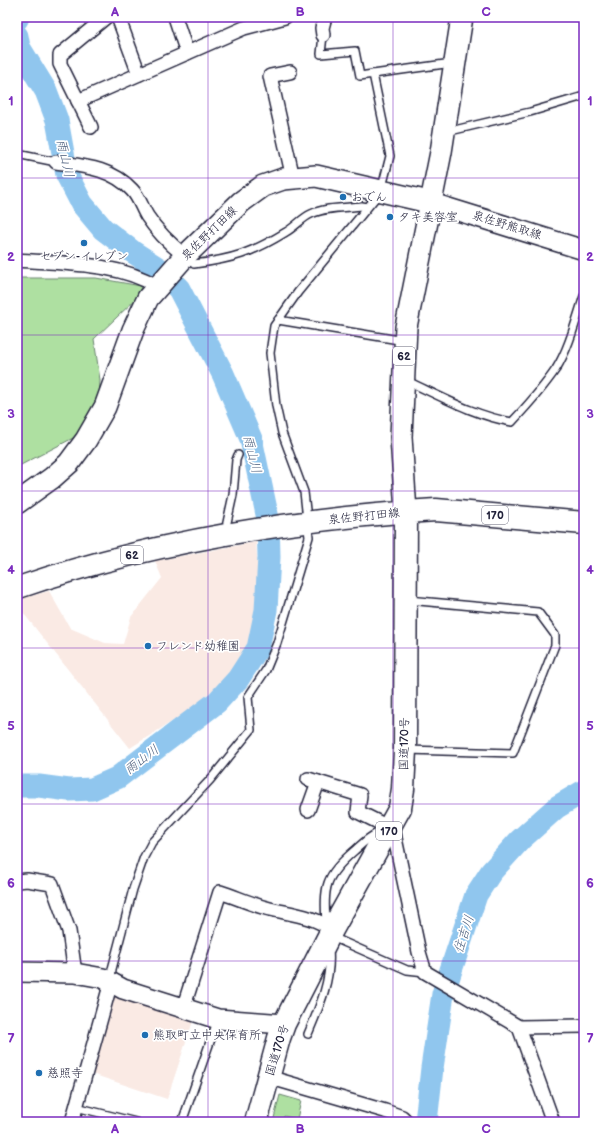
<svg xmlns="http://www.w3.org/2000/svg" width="601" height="1139" font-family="'Balsamiq Sans','Klee One',sans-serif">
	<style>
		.built { fill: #faeae4 }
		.green { fill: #aee0a1; stroke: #68816e }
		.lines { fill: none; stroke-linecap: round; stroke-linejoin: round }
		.river { stroke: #90c6ee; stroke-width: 23 }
		.lane-casing { stroke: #22223b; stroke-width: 10 }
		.street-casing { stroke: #22223b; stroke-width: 16 }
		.secondary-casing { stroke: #22223b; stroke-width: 22 }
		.primary-casing { stroke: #22223b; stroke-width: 24 }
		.highway-casing { stroke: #22223b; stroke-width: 25 }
		.lane { stroke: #fff; stroke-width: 7 }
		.street { stroke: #fff; stroke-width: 13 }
		.secondary { stroke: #fff; stroke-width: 19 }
		.primary { stroke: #fff; stroke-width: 21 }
		.highway { stroke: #fff; stroke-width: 22 }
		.grid { fill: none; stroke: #7b2cbf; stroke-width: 1; stroke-opacity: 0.55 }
		.poi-dot { fill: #1f6fb2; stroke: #fff; stroke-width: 1.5 }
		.labels { text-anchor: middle; stroke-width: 3.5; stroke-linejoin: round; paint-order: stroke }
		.shield { fill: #fff; stroke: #646476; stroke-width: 1 }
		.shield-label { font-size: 11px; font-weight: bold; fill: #22223b }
		.poi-label { font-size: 12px; fill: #22223b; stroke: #fff; text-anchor: start }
		.street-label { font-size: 12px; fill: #22223b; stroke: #fff }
		.water-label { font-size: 13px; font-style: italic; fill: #485b7a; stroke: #fff }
		.neatline { fill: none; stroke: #7b2cbf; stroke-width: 1.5 }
		.grid-label { font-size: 13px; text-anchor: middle; font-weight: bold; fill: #7b2cbf }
	</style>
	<rect width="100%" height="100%" fill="#fff"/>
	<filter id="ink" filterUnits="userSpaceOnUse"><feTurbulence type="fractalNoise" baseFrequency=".025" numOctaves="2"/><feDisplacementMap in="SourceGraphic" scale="8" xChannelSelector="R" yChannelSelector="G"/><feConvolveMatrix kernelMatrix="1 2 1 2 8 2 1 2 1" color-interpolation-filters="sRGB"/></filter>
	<g filter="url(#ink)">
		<g class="built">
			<polygon points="256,542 260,605 246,648 226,679 184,714 130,748 17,605 17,600 49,591 70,628 105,643 123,644 131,617 162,578 155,561"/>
			<polygon points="113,993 194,1018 167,1099 92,1074"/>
		</g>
		<g class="green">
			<polygon points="17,278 96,278 141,286 138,297 94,339 100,380 99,398 77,436 17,467"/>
			<polygon points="280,1095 301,1101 297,1119 284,1116 282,1122 273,1122"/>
		</g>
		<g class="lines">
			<g class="river">
				<polyline points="17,19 18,17"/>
				<polyline points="17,36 19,47 46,91 57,120 67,175 82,204 103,229 133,252 161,270 179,289 223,374 251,439 268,519 269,557 266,610 258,648 238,679 217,702 117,778 92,789 69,790 39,786 17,786"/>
				<polyline points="426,1122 432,1068 443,994 476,895 491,872 520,840 557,807 584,791"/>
			</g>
			<defs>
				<g id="lane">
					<polyline points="373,74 452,63"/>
					<polyline points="446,132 530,112 584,96"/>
					<polyline points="17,154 56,162"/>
					<path d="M187,258l7,6c39,-5 58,-11 92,-32 9,-5 16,-14 25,-18 15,-7 34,-6 51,-8l5,1"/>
					<polyline points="278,320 405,341"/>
					<path d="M407,381c33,15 68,35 105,41 15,-16 31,-34 44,-53 13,-21 20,-49 28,-73"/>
					<polyline points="227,533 226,527 233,495 236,460 238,455"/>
					<polyline points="407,750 513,753 555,645 555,635 538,612 408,600"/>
					<path d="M326,925c-2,-39 -2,-48 28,-74 9,-8 17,-16 28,-20"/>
					<polyline points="334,934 339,940 407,970 425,972"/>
					<polyline points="111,980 112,969 133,889 144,857 152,842 210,780 251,730 248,697 266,670 277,643 309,537 304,492 282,433 276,406 270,353 274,326 298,292 381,191 390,156 373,74 360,76 355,51 321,54 323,35"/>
					<path d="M308,1034c11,-26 24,-55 21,-84"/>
					<polyline points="76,1107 136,1122"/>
					<polyline points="182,1122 218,1019"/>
				</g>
				<g id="street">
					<polyline points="118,17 139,74"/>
					<polyline points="175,17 187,53"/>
					<polyline points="323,35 322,28 325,17"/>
					<polyline points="290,72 270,76 293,178"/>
					<polyline points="78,101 244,28 285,17"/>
					<polyline points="91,127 60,64 60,55 106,17"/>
					<path d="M56,162c27,4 56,6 76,28 7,7 10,18 15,26 11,17 23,28 38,40"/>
					<path d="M17,260c46,4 101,2 141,27"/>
					<polyline points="308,779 360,795 358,812 390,828"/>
					<polyline points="308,810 318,782"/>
					<polyline points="392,824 419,952 425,972 519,1027 584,1026"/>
					<polyline points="17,881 27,880 52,884 69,931 75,973"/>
					<path d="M183,1009l37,-117c16,5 33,13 50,17 21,5 45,7 62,21"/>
					<polyline points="519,1027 553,1122"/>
					<polyline points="268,1077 385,1111 402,1117 407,1122"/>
					<polyline points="72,1122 111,982"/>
				</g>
				<g id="secondary">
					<polyline points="429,202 584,250"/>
					<polyline points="17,972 75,973 103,978 123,989 218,1019 284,1024"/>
				</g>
				<g id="primary">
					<polyline points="17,503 52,478 69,463 86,440 105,407 133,330 148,298 185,256 241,202 263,186 283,179 316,176 429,202"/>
					<path d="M17,588c125,-43 258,-66 389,-76l-5,-75 5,-110 35,-175 21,-135"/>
				</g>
				<polyline id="highway" points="256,1122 279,1038 284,1024 332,930 400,808 403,789 405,750 406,512 436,510 584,523"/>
			</defs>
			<use href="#lane" class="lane-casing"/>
			<use href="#street" class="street-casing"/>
			<use href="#secondary" class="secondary-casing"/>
			<use href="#primary" class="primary-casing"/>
			<use href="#highway" class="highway-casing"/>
			<use href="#lane" class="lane"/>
			<use href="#street" class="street"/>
			<use href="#secondary" class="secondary"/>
			<use href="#primary" class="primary"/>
			<use href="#highway" class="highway"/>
		</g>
	</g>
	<path class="grid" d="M208,17v1105M393,17v1105M17,178h567M17,335h567M17,491h567M17,648h567M17,804h567M17,961h567"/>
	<g class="poi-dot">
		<circle cx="343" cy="197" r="4"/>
		<circle cx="390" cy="217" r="4"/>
		<circle cx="84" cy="243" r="4"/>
		<circle cx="148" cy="646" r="4"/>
		<circle cx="145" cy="1035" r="4"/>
		<circle cx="39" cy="1073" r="4"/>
	</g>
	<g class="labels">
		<g class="shield">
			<rect x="393" y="347" width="22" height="18" rx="3"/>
			<rect x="482" y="506" width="26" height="18" rx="3"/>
			<rect x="121" y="546" width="22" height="18" rx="3"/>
			<rect x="376" y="822" width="26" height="18" rx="3"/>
		</g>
		<g class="shield-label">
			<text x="404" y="360">62</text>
			<text x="495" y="519">170</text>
			<text x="132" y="559">62</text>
			<text x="389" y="835">170</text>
		</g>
		<g class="poi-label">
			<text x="351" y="201">おでん</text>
			<text x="398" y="221">タキ美容室</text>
			<text x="84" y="260" text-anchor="middle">セブン-イレブン</text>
			<text x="156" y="650">フレンド幼稚園</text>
			<text x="153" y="1039">熊取町立中央保育所</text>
			<text x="47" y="1077">慈照寺</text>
		</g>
		<g class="street-label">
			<text transform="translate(507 225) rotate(17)" y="4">泉佐野熊取線</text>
			<text transform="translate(209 233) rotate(-44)" y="4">泉佐野打田線</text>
			<text transform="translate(364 516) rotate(-6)" y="4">泉佐野打田線</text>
			<text transform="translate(404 744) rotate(-89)" y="4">国道170号</text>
			<text transform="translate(277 1050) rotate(-73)" y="4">国道170号</text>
		</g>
		<g class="water-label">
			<text transform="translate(66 158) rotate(77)" y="5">雨山川</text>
			<text transform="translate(253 454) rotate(76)" y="5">雨山川</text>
			<text transform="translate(141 759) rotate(-37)" y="5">雨山川</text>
			<text transform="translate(463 934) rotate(-72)" y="5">住吉川</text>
		</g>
	</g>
	<rect width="601" height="1139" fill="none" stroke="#fff" stroke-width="44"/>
	<rect x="22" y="22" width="557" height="1095" class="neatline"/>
	<g class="grid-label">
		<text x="115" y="16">A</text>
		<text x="300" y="16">B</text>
		<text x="486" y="16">C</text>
		<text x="11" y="105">1</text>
		<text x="590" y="105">1</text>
		<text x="11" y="261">2</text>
		<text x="590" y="261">2</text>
		<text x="11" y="418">3</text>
		<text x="590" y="418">3</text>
		<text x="11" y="574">4</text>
		<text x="590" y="574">4</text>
		<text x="11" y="730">5</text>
		<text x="590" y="730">5</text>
		<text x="11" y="887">6</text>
		<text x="590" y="887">6</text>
		<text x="11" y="1043">7</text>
		<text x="590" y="1043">7</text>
		<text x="115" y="1133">A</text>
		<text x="300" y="1133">B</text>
		<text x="486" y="1133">C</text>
	</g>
</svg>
